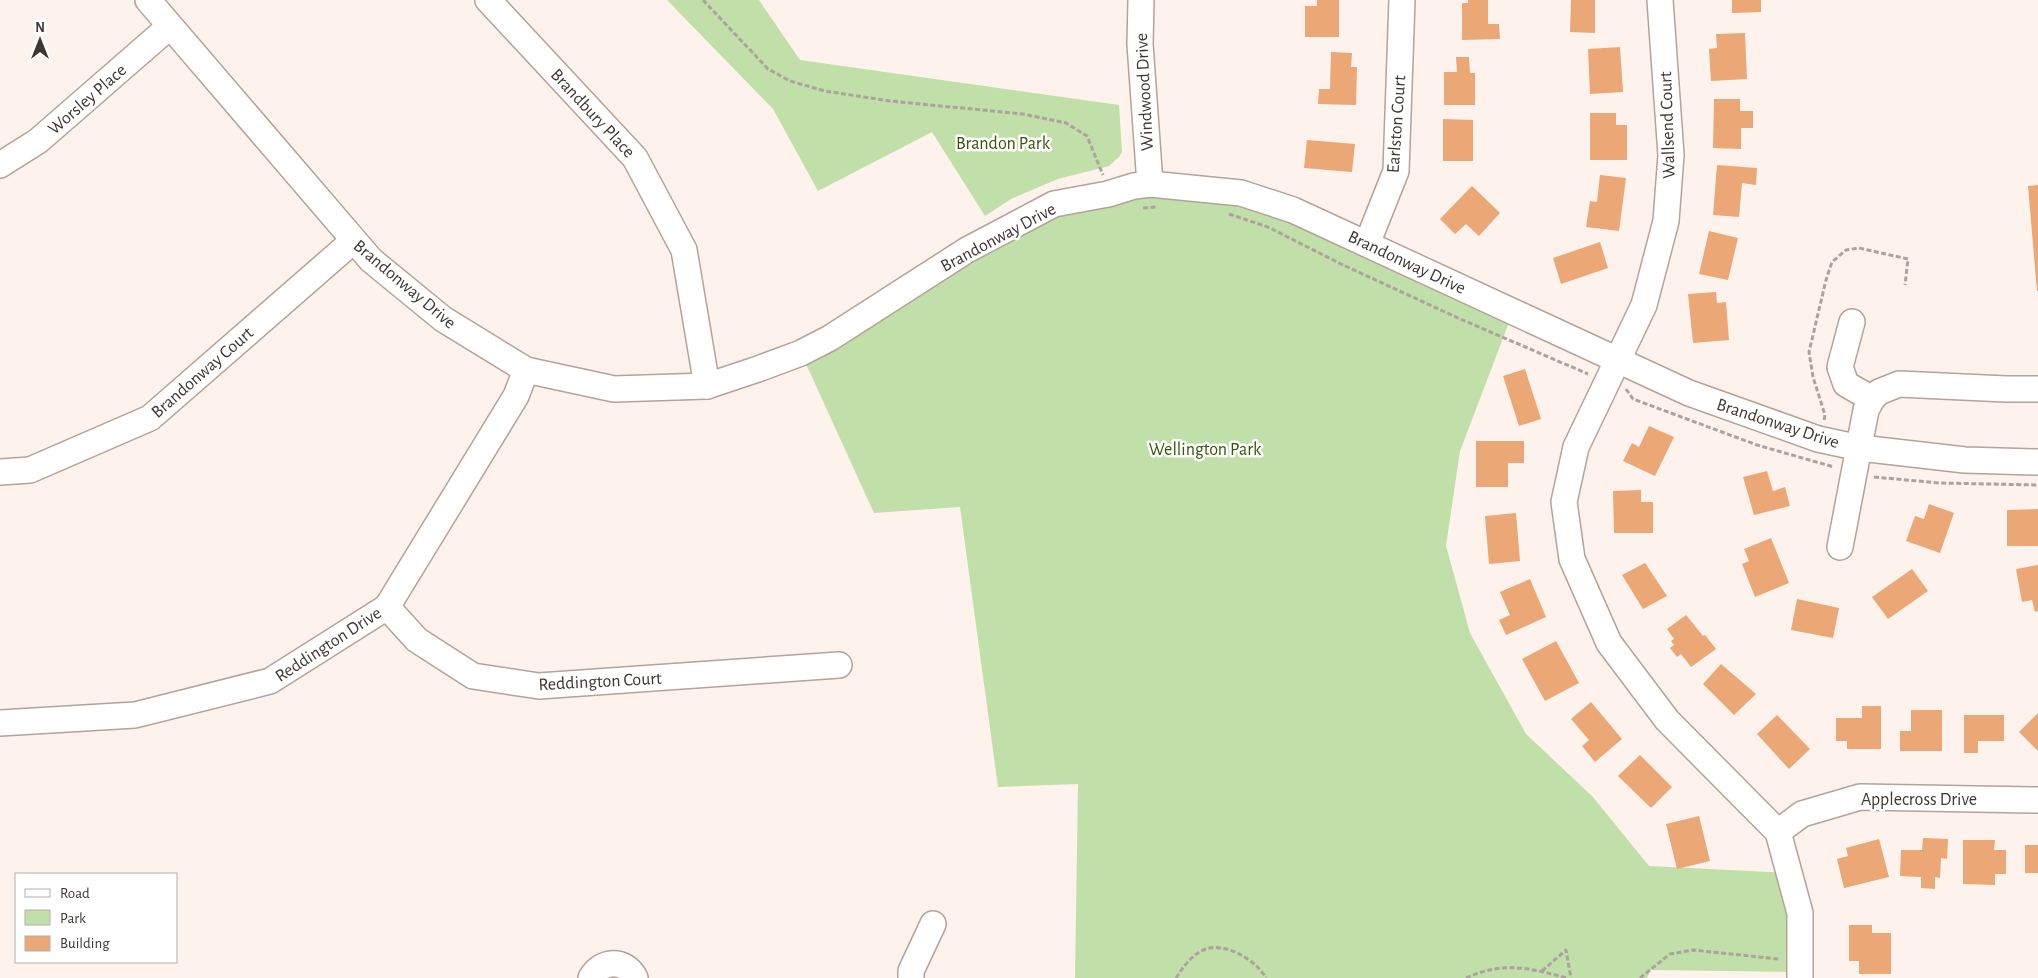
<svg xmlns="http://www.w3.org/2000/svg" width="2038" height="978" font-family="'Alegreya Sans',sans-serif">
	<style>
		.green { fill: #c1dfa8 }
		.building { fill: #eba775 }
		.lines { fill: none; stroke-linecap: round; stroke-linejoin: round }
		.minor-casing { stroke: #b5a299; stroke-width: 28 }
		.path { stroke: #ada29d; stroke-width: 3; stroke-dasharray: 5 2.5; stroke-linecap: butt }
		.minor { stroke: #fff; stroke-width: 25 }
		.labels { text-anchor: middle; stroke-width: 5; stroke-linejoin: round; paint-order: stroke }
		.street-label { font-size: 18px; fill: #3e3632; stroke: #fff }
		.park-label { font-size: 18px; fill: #355509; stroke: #fff }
	</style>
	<rect width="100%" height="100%" fill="#fef2ec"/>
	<g class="green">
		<polygon points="667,0 759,0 800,60 1119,105 1122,152 1119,157 1109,166 1058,179 1011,199 985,216 932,132 818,191 773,109"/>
		<polygon points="1134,186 1241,193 1513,312 1460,451 1446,546 1470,633 1526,734 1593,797 1649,866 1789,873 1800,972 1651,970 1647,978 1075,978 1078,784 998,787 960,507 874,513 801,353 967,250"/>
	</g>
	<g class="building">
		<polygon points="1317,0 1339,0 1339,37 1305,37 1305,6 1317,6"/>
		<polygon points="1468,0 1488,0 1488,24 1499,24 1500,39 1462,40 1462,3 1468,3"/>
		<polygon points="1571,0 1595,0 1595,33 1570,32"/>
		<polygon points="1732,0 1761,0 1761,12 1732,13"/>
		<polygon points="1745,33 1747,79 1711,81 1709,49 1717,48 1716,34"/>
		<polygon points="1620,47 1623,92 1590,94 1588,49"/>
		<polygon points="1331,52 1352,53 1351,67 1357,67 1356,105 1318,104 1319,89 1330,89"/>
		<polygon points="1456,57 1469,57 1470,73 1475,73 1475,105 1444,105 1444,72 1457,72"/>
		<polygon points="1714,99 1740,99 1740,111 1753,111 1753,128 1741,128 1741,149 1713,148"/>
		<polygon points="1590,113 1616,113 1616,125 1627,125 1627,160 1590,160"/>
		<polygon points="1443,119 1473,120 1473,161 1443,161"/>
		<polygon points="1307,140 1355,144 1352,172 1304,168"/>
		<polygon points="1717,165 1757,168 1756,185 1742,183 1739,217 1713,215"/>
		<polygon points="1600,175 1626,178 1619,231 1586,227 1590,201 1597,202"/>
		<polygon points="2038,185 2038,291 2037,291 2028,186"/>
		<polygon points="1472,186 1500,213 1479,236 1466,224 1455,234 1440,219"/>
		<polygon points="1709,231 1738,238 1728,280 1699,274"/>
		<polygon points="1600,242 1608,268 1561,284 1553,258"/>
		<polygon points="1716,292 1717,303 1726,302 1729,340 1693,343 1688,294"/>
		<polygon points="1525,369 1541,419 1519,426 1503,376"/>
		<polygon points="1649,426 1674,437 1655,476 1623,461 1632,443 1639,447"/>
		<polygon points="1476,441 1524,441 1524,463 1508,463 1508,487 1476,487"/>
		<polygon points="1767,471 1773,491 1785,487 1790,506 1754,515 1743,477"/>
		<polygon points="1641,490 1641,502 1653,502 1653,533 1614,533 1613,491"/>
		<polygon points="1929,504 1954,513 1940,553 1906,541 1915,516 1924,519"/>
		<polygon points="2038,509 2038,546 2007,546 2007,510"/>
		<polygon points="1516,513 1520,561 1489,564 1485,516"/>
		<polygon points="1771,538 1789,583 1755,597 1742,564 1749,561 1744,549"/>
		<polygon points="1645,563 1667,596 1643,609 1622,575"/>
		<polygon points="2038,565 2038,611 2035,612 2032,600 2022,602 2016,569"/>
		<polygon points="1912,569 1928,591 1888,619 1872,597"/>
		<polygon points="1530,579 1546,617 1506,635 1499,620 1510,615 1500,592"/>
		<polygon points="1797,599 1839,608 1833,638 1791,630"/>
		<polygon points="1686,615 1703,636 1705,635 1716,649 1691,667 1681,654 1677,657 1670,648 1674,645 1671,641 1674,639 1667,629"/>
		<polygon points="1556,641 1579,683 1545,701 1522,659"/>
		<polygon points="1721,664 1756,694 1734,715 1703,684"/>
		<polygon points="1591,702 1622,739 1595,762 1582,746 1589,740 1571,719"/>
		<polygon points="1862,706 1881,706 1881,749 1847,749 1847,741 1836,741 1836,718 1862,718"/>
		<polygon points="1911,710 1942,710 1942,751 1900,751 1900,731 1911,731"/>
		<polygon points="2038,713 2038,751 2019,732"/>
		<polygon points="1777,715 1810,749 1789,769 1757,734"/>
		<polygon points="1964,715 2004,715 2004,741 1978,741 1978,753 1964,753"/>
		<polygon points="1640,755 1672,787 1651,808 1618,776"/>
		<polygon points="1699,816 1710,861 1677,869 1666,824"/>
		<polygon points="1923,838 1948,839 1947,859 1941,858 1940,878 1935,877 1935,889 1921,888 1921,877 1900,876 1901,850 1922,850"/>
		<polygon points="1879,839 1889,877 1844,888 1837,859 1848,856 1846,848"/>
		<polygon points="1963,840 1995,840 1994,850 2006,850 2006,874 1995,874 1995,885 1963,884"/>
		<rect x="2025" y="845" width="13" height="28"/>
		<polygon points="1849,925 1872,925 1872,933 1891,933 1891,974 1859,974 1859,961 1849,961"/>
	</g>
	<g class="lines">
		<defs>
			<g id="minor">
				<polyline points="148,0 371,260 443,319 526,370 614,389 707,386 758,369 801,353 830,338 967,250 1054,204 1108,194 1134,186 1150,184 1241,193 1293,210 1689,393 1818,439 1860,448 1965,460 2038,462"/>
				<polyline points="488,0 635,158 684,250 707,386"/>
				<polyline points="1141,0 1140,44 1150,184"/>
				<polyline points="1660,0 1671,155 1666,221 1644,305 1576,447 1564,502 1572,559 1609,643 1667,720 1778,832 1800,913 1800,978"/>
				<polyline points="0,165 38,141 169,27"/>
				<polyline points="1367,244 1396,171 1402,0"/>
				<polyline points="1852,322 1840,367 1846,384 1872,399"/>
				<polyline points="0,472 30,470 150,418 353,241"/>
				<polyline points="1840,547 1866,410 1872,399 1879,392 1899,384 2006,389 2038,389"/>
				<polyline points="387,607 417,640 473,676 539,686 839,665"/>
				<polyline points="0,723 135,715 270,681 387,607 516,396 526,370"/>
				<polyline points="1778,832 1802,814 1860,797 2038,800"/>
				<path d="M591,978c10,-18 34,-20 44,0"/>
				<polyline points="911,978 911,971 933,924"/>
			</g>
		</defs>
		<use href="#minor" class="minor-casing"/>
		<g class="path">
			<polyline points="703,0 768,69 790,81 825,91 890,101 1023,114 1066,123 1087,136 1103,175"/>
			<polyline points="1143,208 1157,207"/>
			<polyline points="1229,214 1268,227 1341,264 1458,318 1588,374"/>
			<polyline points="1626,389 1633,399 1757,445 1834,467"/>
			<polyline points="1824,420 1825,415 1813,377 1809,352 1826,280 1832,262 1846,250 1859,248 1908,259 1905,285"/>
			<polyline points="1874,477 1940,483 2038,485"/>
			<polyline points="1542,971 1566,950 1571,978"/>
			<path d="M1176,978c8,-12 16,-24 30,-29 20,-7 51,12 60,29"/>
			<path d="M1466,978c37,-17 64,-10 101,0"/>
			<polyline points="1640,978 1670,954 1693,950 1778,959"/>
		</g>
		<use href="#minor" class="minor"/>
	</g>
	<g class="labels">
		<g class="street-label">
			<text transform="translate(1144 92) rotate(-93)" y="6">Windwood Drive</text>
			<text transform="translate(87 99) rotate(-41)" y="6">Worsley Place</text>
			<text transform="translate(593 113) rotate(47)" y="6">Brandbury Place</text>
			<text transform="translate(1396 124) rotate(-86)" y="6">Earlston Court</text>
			<text transform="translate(1667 125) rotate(-92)" y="6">Wallsend Court</text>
			<text transform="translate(998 237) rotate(-28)" y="6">Brandonway Drive</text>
			<text transform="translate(1407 262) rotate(25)" y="6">Brandonway Drive</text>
			<text transform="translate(405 284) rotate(40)" y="6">Brandonway Drive</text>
			<text transform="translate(202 372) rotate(-41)" y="6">Brandonway Court</text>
			<text transform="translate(1778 423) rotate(18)" y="6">Brandonway Drive</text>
			<text transform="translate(328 644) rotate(-33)" y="6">Reddington Drive</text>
			<text transform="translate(600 681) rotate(-3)" y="6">Reddington Court</text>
			<text x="1919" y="805">Applecross Drive</text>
		</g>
		<g class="park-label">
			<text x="1003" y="149">Brandon Park</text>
			<text x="1205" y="455">Wellington Park</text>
		</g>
	</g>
	<rect x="15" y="873" width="162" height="90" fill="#ffffff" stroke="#b2afad"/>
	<rect x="25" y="889" width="25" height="8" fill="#ffffff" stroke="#b2afad"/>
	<text x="60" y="898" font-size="15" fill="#3e3632">Road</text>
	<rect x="25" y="910" width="25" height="15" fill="#c1dfa8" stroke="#b2afad"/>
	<text x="60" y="923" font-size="15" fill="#3e3632">Park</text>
	<rect x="25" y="936" width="25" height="15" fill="#eba775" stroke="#b2afad"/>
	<text x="60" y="948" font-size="15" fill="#3e3632">Building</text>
	<g transform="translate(40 40)" stroke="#ffffff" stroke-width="4" paint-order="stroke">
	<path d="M0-4L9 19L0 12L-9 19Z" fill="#3e3632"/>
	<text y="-8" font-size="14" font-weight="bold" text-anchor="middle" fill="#3e3632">N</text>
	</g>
</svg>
